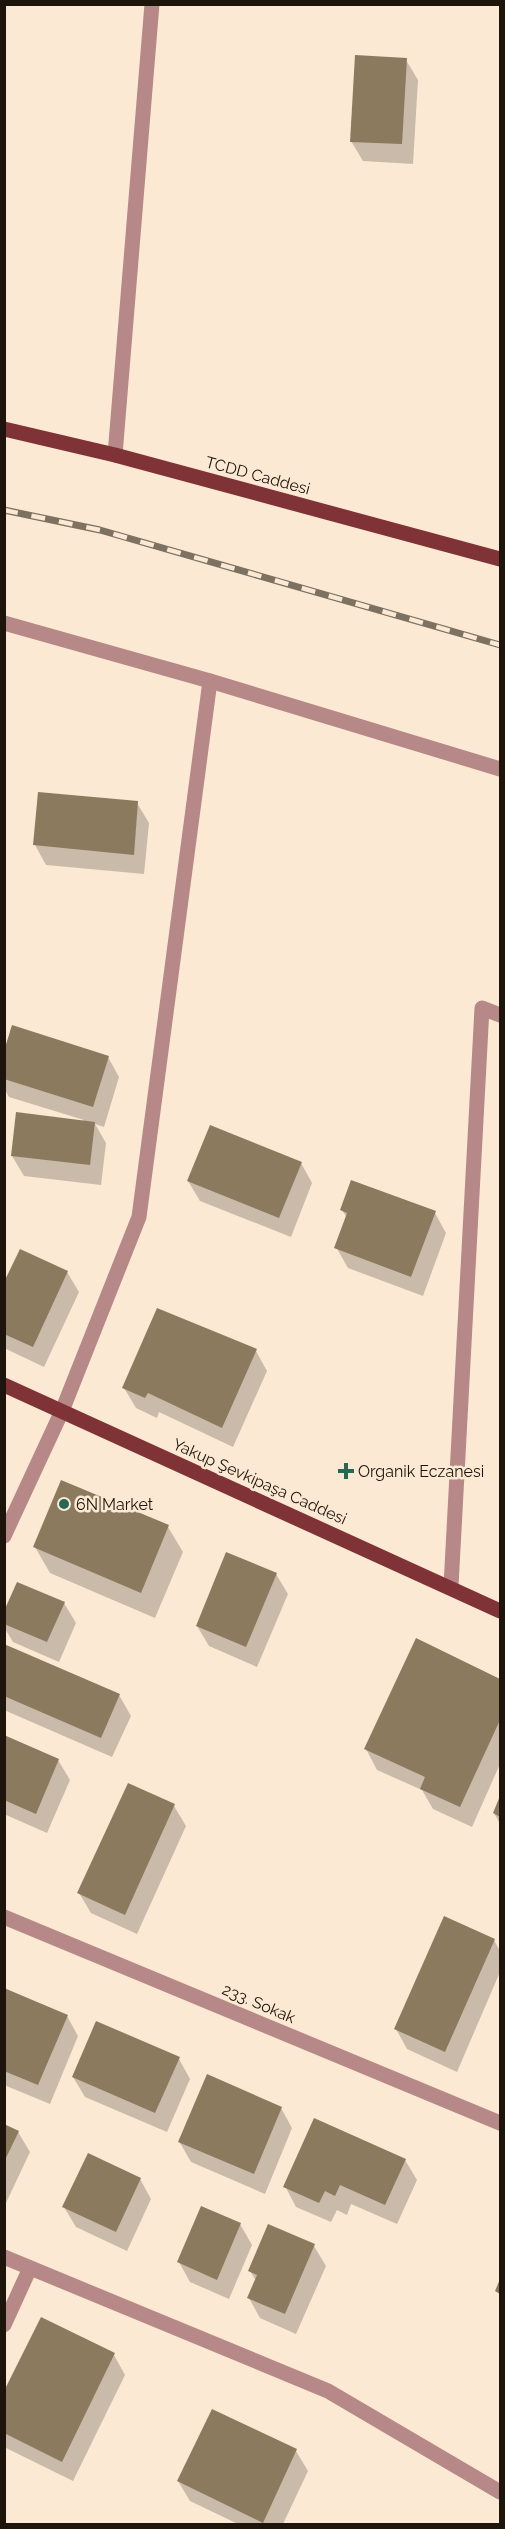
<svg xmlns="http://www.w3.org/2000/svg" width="505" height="2529" font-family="Raleway,sans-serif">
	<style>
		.shadow { fill: #0003 }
		.building { fill: #8c7a5f }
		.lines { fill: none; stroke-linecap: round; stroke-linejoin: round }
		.minor { stroke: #b68887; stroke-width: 15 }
		.major { stroke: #803336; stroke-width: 15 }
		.rail-casing { stroke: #7d7162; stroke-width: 7 }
		.rail { stroke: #fce9d4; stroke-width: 4.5; stroke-dasharray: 14; stroke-linecap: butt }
		.poi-dot { fill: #266756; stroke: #fce9d4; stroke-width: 2 }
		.labels { text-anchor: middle; stroke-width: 5; stroke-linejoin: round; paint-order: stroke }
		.street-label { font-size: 16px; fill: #1d150b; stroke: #fce9d4 }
		.poi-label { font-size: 16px; fill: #1d150b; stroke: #fce9d4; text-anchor: start }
	</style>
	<rect width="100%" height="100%" fill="#fce9d4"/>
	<g class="shadow">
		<polygon points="406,60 418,80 413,164 363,161 351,141"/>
		<polygon points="137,803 149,823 144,874 46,865 35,845"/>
		<polygon points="4,1056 108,1057 119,1077 104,1127 95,1124 106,1143 101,1185 24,1176 12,1156 84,1120 9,1097 4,1088"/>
		<polygon points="301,1163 312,1183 291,1237 200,1201 188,1181"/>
		<polygon points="342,1210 435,1213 446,1233 423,1296 348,1268 336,1247 347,1218"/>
		<polygon points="67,1272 79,1292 44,1367 4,1348 4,1285"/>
		<polygon points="256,1351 267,1371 233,1447 159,1412 157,1418 136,1408 124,1388"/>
		<polygon points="168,1527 183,1552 155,1618 50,1573 35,1547"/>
		<polygon points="276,1574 288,1594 257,1667 209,1646 197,1626"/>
		<polygon points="64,1603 76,1623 59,1662 13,1642 4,1627 4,1615"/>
		<polygon points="417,1640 500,1680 500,1764 472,1827 433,1809 422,1790 377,1770 366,1749"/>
		<polygon points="4,1645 119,1695 131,1716 112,1757 4,1710"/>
		<polygon points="4,1737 58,1760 70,1780 47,1833 4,1814"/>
		<polygon points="500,1799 500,1824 494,1813"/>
		<polygon points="174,1806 186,1826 137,1934 91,1913 79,1893"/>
		<polygon points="494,1940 500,1951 500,1972 457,2072 407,2049 396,2029"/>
		<polygon points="4,1989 67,2016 78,2036 50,2104 4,2085"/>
		<polygon points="179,2059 190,2079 167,2132 85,2097 73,2077"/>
		<polygon points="281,2108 292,2128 265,2194 191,2162 179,2141"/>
		<polygon points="4,2126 18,2132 30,2152 5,2205"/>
		<polygon points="405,2160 417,2180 397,2224 351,2204 347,2215 337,2210 331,2222 296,2207 285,2186"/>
		<polygon points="140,2179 151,2199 127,2251 76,2227 64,2207"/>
		<polygon points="240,2224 252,2245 229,2299 190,2282 179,2262"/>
		<polygon points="314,2246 326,2266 296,2334 260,2318 249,2298 256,2281 250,2271"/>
		<polygon points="114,2355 125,2375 73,2481 4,2447 4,2394"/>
		<polygon points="296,2451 308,2471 283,2524 238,2524 190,2501 178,2481"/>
	</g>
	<g class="building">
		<polygon points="355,55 407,58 402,144 350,142"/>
		<polygon points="38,792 138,801 134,855 33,845"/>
		<polygon points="12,1025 109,1056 93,1107 4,1079 4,1051"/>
		<polygon points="16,1112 95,1122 90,1165 11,1156"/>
		<polygon points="210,1125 302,1162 279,1218 187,1181"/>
		<polygon points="351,1180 436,1211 411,1277 334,1248 347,1213 340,1210"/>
		<polygon points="20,1249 68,1271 33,1347 4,1334 4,1282"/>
		<polygon points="157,1308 257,1349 222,1428 148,1393 145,1398 122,1388"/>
		<polygon points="61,1480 169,1525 141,1593 33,1547"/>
		<polygon points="226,1552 277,1573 246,1647 196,1626"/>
		<polygon points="17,1582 65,1602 47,1642 4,1624 4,1611"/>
		<polygon points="416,1638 500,1679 500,1720 460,1807 420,1789 425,1777 364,1749"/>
		<polygon points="4,1644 120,1694 101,1738 4,1696"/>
		<polygon points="4,1735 59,1759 36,1814 4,1800"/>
		<polygon points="128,1783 175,1804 125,1915 77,1893"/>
		<polygon points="500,1796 500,1817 493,1813"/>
		<polygon points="444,1916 495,1939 445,2052 394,2029"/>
		<polygon points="4,1988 68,2015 38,2085 4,2071"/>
		<polygon points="96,2021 180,2057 155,2113 72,2077"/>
		<polygon points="207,2074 282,2107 254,2174 178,2142"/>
		<polygon points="314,2118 406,2159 385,2205 340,2185 335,2196 325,2191 319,2203 283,2187"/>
		<polygon points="4,2124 19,2131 4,2162"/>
		<polygon points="88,2153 141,2178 116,2232 62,2207"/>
		<polygon points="201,2206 241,2223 217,2280 177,2262"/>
		<polygon points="268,2224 315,2244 285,2314 247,2298 257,2275 248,2271"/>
		<polygon points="500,2279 500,2294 495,2291"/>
		<polygon points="41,2317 115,2353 62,2462 4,2433 4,2391"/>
		<polygon points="212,2409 297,2449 263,2523 177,2481"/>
	</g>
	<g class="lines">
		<g class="minor">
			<polyline points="115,455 152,4"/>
			<polyline points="4,623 210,681 500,769"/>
			<polyline points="4,1536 62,1411 139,1217 210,681"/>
			<polyline points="451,1586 482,1008 500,1015"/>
			<polyline points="4,1917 500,2123"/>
			<polyline points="4,2257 328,2391 500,2492"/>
			<polyline points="4,2325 30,2268"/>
		</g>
		<g class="major">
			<polyline points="4,429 115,455 500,559"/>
			<polyline points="4,1385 500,1611"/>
		</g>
		<defs>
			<polyline id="rail" points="4,510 100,530 500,645"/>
		</defs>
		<use href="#rail" class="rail-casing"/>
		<use href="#rail" class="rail"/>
	</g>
	<g class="poi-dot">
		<path d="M343 1462h6v6h6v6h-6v6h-6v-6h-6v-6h6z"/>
		<circle cx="64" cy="1504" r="6"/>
	</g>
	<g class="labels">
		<g class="street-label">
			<text transform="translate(258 475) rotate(15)" y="6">TCDD Caddesi</text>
			<text transform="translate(260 1481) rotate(24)" y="6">Yakup Şevkipaşa Caddesi</text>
			<text transform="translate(259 2003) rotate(23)" y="6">233. Sokak</text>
		</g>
		<g class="poi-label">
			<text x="358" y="1477">Organik Eczanesi</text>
			<text x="76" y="1510">6N Market</text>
		</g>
	</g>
	<rect width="505" height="2529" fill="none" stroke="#1d150b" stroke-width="12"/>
</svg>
